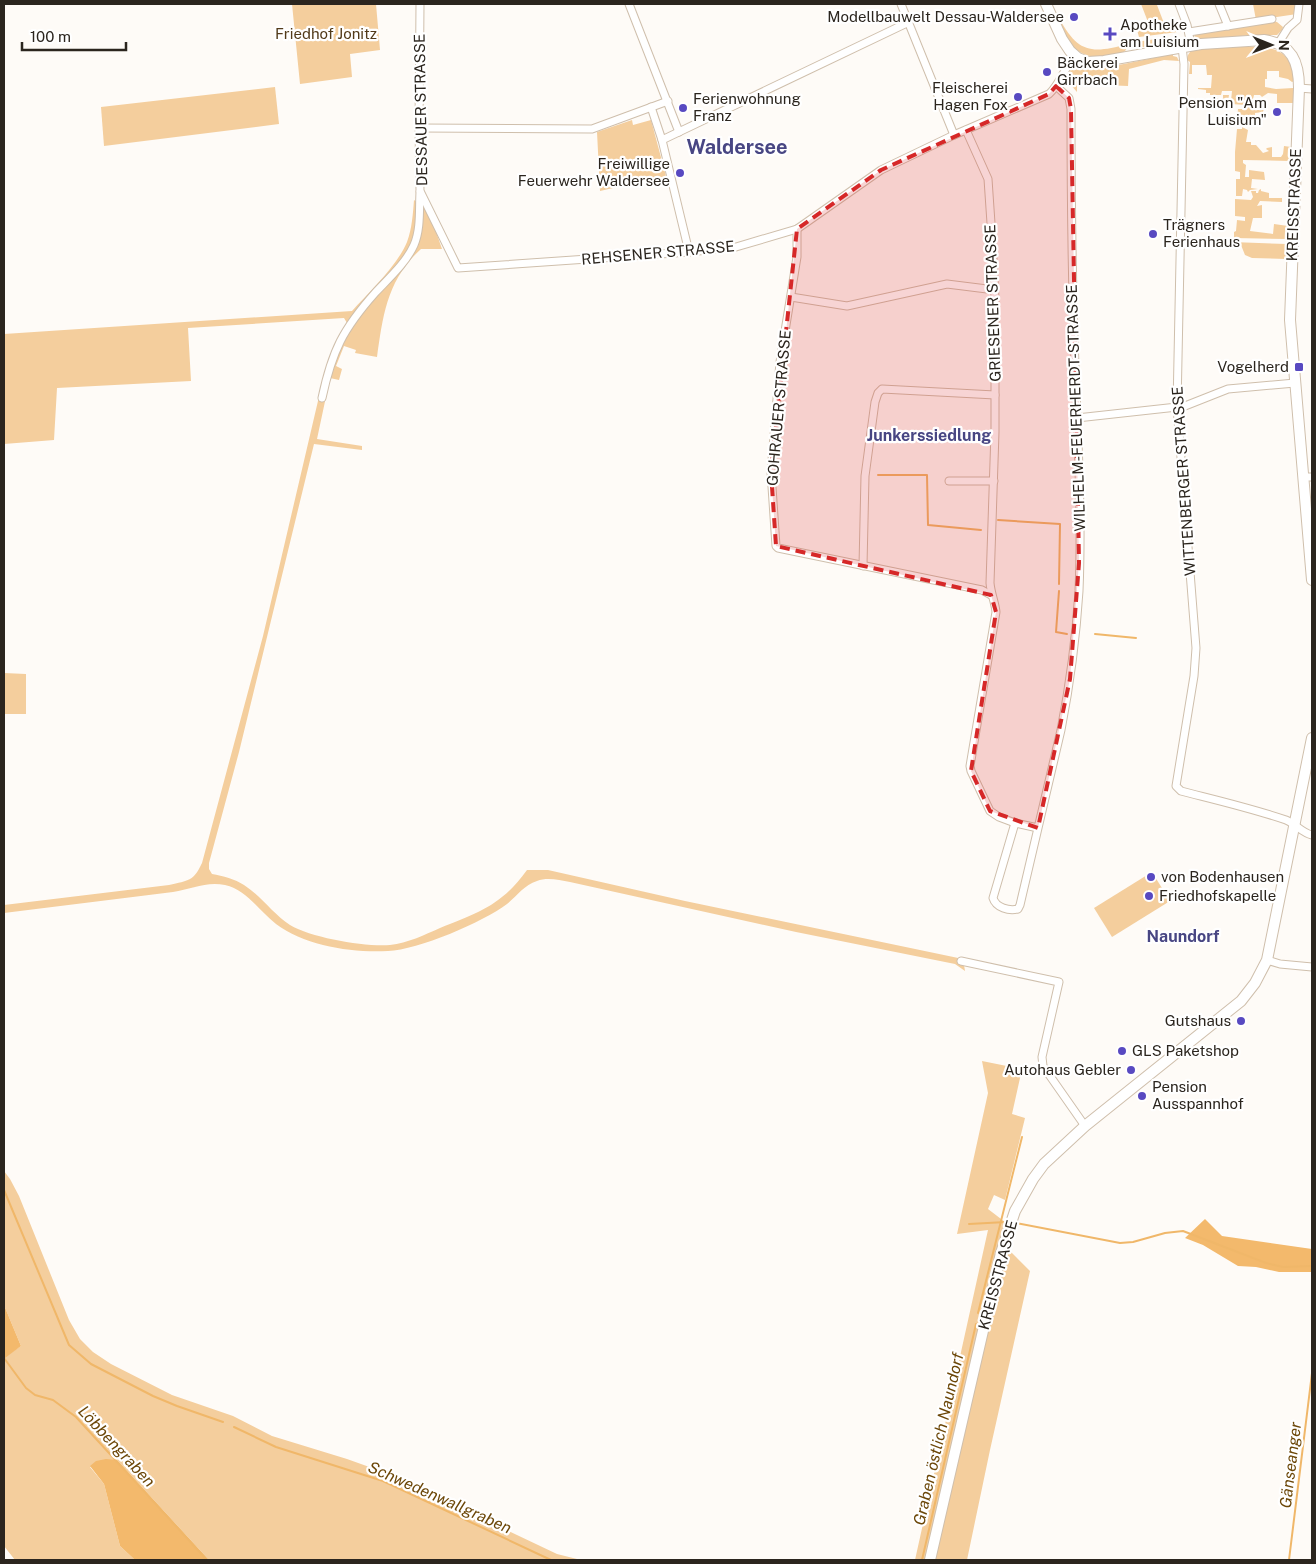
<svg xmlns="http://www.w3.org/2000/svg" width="1316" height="1564" font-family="'Public Sans',sans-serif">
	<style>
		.green { fill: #f4ce9d }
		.forest { fill: #f3b96c }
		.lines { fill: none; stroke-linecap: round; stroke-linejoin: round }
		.stream { stroke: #f0b769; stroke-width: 2 }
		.minor-casing { stroke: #cfbfac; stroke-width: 9 }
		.secondary-casing { stroke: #cfbfac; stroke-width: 12 }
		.minor { stroke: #fff; stroke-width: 7 }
		.secondary { stroke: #fff; stroke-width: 10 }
		.marked { fill: #d62828; fill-opacity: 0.2; stroke: #d62828; stroke-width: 4; stroke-dasharray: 10 6; stroke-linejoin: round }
		.poi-dot { fill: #5849c1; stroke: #fff; stroke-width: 2 }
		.labels { text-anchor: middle; stroke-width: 4.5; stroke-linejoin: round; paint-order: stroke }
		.poi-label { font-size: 15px; fill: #2b251e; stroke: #fff; text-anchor: start }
		.park-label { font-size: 15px; fill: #523a19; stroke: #fff }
		.street-label { font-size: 15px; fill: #2b251e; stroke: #fff }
		.neighbourhood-label { font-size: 16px; font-weight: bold; fill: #484683; stroke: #fff }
		.water-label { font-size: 16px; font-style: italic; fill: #6c4708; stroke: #fff }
		.district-label { font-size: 20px; font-weight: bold; fill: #484683; stroke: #fff }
	</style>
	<rect width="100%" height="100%" fill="#fefbf7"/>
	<g class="green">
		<polygon points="292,4 376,4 380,50 350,54 352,77 300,84"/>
		<polygon points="1141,4 1160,4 1157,5 1167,31 1186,28 1185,31 1139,37 1137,30 1138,29 1138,27 1148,22"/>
		<polygon points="1253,4 1296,4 1297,14 1256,20"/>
		<path d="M1057,18h2c19,35 32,36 69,26 -1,3 -1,5 -3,7 -7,6 -31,7 -39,4 -5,-2 -10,-5 -14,-9 -7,-7 -11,-18 -15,-28z"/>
		<polygon points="1272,21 1277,22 1283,27 1282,30 1277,35 1253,35 1194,40 1195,34"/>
		<path d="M1169,37l2,4v4c-11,2 -27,7 -35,-3z"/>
		<path d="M1210,47c11,0 23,0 35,0 28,-1 46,2 50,34l-3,1 -4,-3 -9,-2v-6h-12v8h-2v8l11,2 17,-1v15h-16v-9l-9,-1 -6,4 -2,-2h-6l-1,4 -5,2v4h17l-2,7 -8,1v5l5,1v2h-7v4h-11v-5h-5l1,-11h8v-4l-29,-2v-5h6v-3h6l-1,6h3l1,-10h-10l-1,4h-11v-2h-4v-3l-8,-1v-1h13l1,-13h-5l-1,-10h-14v9h-3l1,-12 -3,-2c1,-13 13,-12 23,-13z"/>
		<polygon points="1173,54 1173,56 1177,57 1179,61 1164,60 1129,69 1128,86 1077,84 1077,92 1070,84 1068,86 1063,82 1068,72 1073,68 1099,69"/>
		<polygon points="275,87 279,124 104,146 101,107"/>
		<polygon points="632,120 633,125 651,120 666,176 600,191 597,132"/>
		<polygon points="1242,127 1248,130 1246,142 1251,142 1251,145 1256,145 1263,153 1269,151 1266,149 1267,148 1272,147 1272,157 1281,157 1283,154 1284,146 1291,147 1290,161 1243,160 1243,163 1246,165 1245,177 1249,177 1249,170 1264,172 1265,180 1252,179 1251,188 1258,189 1250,190 1248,192 1247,190 1243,189 1242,196 1236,196 1236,179 1240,179 1240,172 1235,171 1235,152 1237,129 1242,129"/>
		<polygon points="1261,189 1261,191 1269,193 1269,198 1282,198 1282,202 1260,201 1257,206 1262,205 1262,218 1253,218 1250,231 1273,234 1274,224 1288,226 1287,239 1234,238 1234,232 1236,231 1237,220 1245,221 1245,217 1235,216 1235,199 1251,200 1253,197 1251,191 1256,191 1256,193 1258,193 1259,190"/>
		<path d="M414,200l11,8 9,18 8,23h-21c-34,31 -38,66 -44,108l-22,-4 1,-3 -12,-4 -8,20 6,3 -3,11 -9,-2 -13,61 45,7v4l-48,-6 -75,308 -30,111v6l3,5c11,2 23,5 32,11 17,11 29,29 46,40 22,13 75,22 100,20 18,-2 34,-10 50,-17 38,-15 62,-23 87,-58h21l137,31 278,58 2,12 -10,-7 -159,-32 -226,-50c-11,-2 -23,-5 -33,-1 -13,4 -20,15 -30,23 -24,18 -89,46 -119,47 -36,2 -83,-5 -112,-27 -17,-13 -29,-34 -51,-39 -18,-4 -34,4 -52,7 -56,7 -113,14 -169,21v-8l165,-20c20,-5 24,-3 33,-22l61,-227 62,-265 8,-23 14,-25 -3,-5 -156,10 3,53 -134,7 -3,52 -50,4v-110l348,-23c18,-20 45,-45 55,-69 5,-13 6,-29 7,-42z"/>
		<polygon points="1232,242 1287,244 1286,259 1252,258 1245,255 1241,245 1232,244"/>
		<polygon points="4,673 26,674 26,714 4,714"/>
		<polygon points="1152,872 1170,901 1112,937 1094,908"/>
		<polygon points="982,1061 1022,1069 1012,1114 1025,1118 1005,1200 994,1195 988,1209 1005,1222 999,1240 1030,1271 990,1450 967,1560 915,1560 988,1230 957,1234 988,1093"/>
		<polygon points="4,1171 10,1179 19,1196 69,1320 80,1339 93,1352 111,1364 172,1395 233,1416 272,1436 347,1459 389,1474 557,1554 581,1560 209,1560 117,1460 90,1467 104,1484 120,1546 135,1560 15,1560 4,1546 4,1356 4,1357 21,1346 4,1305"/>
	</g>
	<g class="forest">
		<polygon points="1205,1219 1222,1236 1312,1249 1312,1272 1279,1272 1256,1267 1238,1266 1203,1245 1185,1238"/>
		<polygon points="4,1305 21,1346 5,1358 4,1356"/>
		<polygon points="106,1459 117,1460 209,1560 135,1560 120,1546 104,1484 90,1466 96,1461"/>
	</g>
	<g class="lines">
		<g class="stream">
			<polyline points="878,475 927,475 928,525 981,530"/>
			<polyline points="998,520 1060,524 1059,584"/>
			<polyline points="1059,591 1056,632 1067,634"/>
			<polyline points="1095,634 1136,638"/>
			<polyline points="4,1190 69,1345 91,1364 153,1396 177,1406 223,1422"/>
			<polyline points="1016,1223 1120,1243 1133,1242 1165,1233 1183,1231 1266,1263 1283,1267 1312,1266"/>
			<polyline points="969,1224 1006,1222"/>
			<polyline points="978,1313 1022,1137"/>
			<polyline points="4,1358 26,1388 35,1395 53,1400 76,1417 207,1560"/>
			<polyline points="234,1427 276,1447 383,1481 551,1560"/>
			<polyline points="922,1560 976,1324"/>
			<polyline points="1289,1560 1312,1373"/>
		</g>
		<defs>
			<g id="minor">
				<path d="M420,4l-1,124 1,63 38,77 231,-16 47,-5 61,-18 84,-59 73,-35 95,-41c11,-10 15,-26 26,-38"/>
				<polyline points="629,4 679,132"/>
				<polyline points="901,4 954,135"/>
				<polyline points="1179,4 1187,25 1191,45"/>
				<polyline points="1219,4 1228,26"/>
				<polyline points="1189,32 1272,19"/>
				<polyline points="1278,44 1288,28 1297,20 1299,4"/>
				<path d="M1182,47l2,17 -7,343 19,241 -2,28 -18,110 5,5c35,9 70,17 105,29 10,4 16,13 26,15"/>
				<polyline points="1299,88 1312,89"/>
				<polyline points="651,107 662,140 909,22"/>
				<polyline points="419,128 592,129 668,101"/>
				<path d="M966,130l22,49 4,59 3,61v133l-5,151c1,11 5,19 6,29l-26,154 1,5 19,40 9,6 16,6"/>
				<polyline points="662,140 689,252"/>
				<polyline points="797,229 797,257 780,362 771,472 776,546 778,548 982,590 991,595"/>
				<polyline points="791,297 847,306 947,284 995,290"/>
				<path d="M322,398c10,-47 21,-69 53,-105 13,-14 31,-30 39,-48 7,-16 5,-36 6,-53"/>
				<polyline points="1077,418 1177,407 1185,406 1228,389 1295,383"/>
				<polyline points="1303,477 1312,477"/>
				<polyline points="949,481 994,481"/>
				<polyline points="863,566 865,476 875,402 878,393 882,389 995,395"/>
				<path d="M1038,828l-23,-5 -22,75c3,10 16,13 25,11l2,-4 41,-175c9,-46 15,-92 18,-139 3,-75 -1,-150 -4,-224 -3,-86 -4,-172 -4,-258l-2,-11 -13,-12"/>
				<polyline points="1267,960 1280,964 1312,967"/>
				<polyline points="961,961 1059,982 1042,1057 1043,1066 1085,1126"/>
			</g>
			<g id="secondary">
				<path d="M1046,4l16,35 8,12 8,7 10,4 16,-1 97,-17 63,-4c28,4 35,22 35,48l-9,232 22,260"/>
				<polyline points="930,1560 1001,1253 1015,1211 1033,1179 1044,1164 1085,1126 1241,1001 1255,983 1267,960 1312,738"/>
			</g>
		</defs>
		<use href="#minor" class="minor-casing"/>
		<use href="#secondary" class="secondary-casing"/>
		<use href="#minor" class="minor"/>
		<use href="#secondary" class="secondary"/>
	</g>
	<path class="marked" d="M1056,86l13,12 2,11 8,454 -9,116 -32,149 -48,-17 -19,-40 25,-159 -5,-17 -215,-49 -5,-74 26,-243 84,-59 168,-76z"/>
	<g class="poi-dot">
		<circle cx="1074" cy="17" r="5"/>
		<path d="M1107.5 26.5h5v5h5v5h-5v5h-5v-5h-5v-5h5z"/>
		<circle cx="1047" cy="72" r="5"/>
		<circle cx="1018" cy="97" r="5"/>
		<circle cx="683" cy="108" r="5"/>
		<circle cx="1277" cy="112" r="5"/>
		<circle cx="680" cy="173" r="5"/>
		<circle cx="1153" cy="234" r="5"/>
		<rect x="1294" y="362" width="10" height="10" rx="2.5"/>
		<circle cx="1151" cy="877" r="5"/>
		<circle cx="1149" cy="896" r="5"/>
		<circle cx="1241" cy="1021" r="5"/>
		<circle cx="1122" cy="1051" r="5"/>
		<circle cx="1131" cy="1070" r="5"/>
		<circle cx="1142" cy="1096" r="5"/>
	</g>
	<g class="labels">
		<g class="poi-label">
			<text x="1064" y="22" text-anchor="end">Modellbauwelt Dessau-Waldersee</text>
			<text x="1120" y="30">Apotheke<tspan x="1120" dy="17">am Luisium</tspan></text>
			<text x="1057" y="68">Bäckerei<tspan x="1057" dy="17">Girrbach</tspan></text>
			<text x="1008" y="93" text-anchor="end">Fleischerei<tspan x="1008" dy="17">Hagen Fox</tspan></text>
			<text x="693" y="104">Ferienwohnung<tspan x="693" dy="17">Franz</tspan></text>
			<text x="1267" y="108" text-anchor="end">Pension "Am<tspan x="1267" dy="17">Luisium"</tspan></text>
			<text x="670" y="169" text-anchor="end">Freiwillige<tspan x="670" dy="17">Feuerwehr Waldersee</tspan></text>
			<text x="1163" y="230">Trägners<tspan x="1163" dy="17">Ferienhaus</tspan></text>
			<text x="1289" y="372" text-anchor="end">Vogelherd</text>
			<text x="1161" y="882">von Bodenhausen</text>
			<text x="1159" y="901">Friedhofskapelle</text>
			<text x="1231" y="1026" text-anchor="end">Gutshaus</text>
			<text x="1132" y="1056">GLS Paketshop</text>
			<text x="1121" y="1075" text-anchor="end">Autohaus Gebler</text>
			<text x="1152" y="1092">Pension<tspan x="1152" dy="17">Ausspannhof</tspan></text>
		</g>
		<g class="park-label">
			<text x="326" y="39">Friedhof Jonitz</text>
		</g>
		<g class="street-label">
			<text transform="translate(421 110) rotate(-91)" y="5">DESSAUER STRASSE</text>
			<text transform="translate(1294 205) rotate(-88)" y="5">KREISSTRASSE</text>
			<text transform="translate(658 253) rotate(-5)" y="5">REHSENER STRASSE</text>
			<text transform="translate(993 303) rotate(-92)" y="5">GRIESENER STRASSE</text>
			<text transform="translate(779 408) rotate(-85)" y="5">GOHRAUER STRASSE</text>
			<text transform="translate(1076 408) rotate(-92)" y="5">WILHELM-FEUERHERDT-STRASSE</text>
			<text transform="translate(1184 481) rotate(-94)" y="5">WITTENBERGER STRASSE</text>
			<text transform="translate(998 1275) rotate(-75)" y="5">KREISSTRASSE</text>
		</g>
		<g class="neighbourhood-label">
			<text x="929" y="441">Junkerssiedlung</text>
			<text x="1183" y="942">Naundorf</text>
		</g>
		<g class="water-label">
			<text transform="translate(938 1439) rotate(-77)" y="6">Graben östlich Naundorf</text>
			<text transform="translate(117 1446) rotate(47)" y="6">Löbbengraben</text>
			<text transform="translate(1290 1465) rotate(-83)" y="6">Gänseanger</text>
			<text transform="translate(440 1497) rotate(24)" y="6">Schwedenwallgraben</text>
		</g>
		<g class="district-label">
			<text x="737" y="154">Waldersee</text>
		</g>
	</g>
	<rect width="1316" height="1564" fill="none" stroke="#2b251e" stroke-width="10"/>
	<g transform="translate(1271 45) rotate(91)" stroke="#ffffff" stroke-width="4" paint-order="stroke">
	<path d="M0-4L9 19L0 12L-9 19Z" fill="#2b251e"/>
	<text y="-8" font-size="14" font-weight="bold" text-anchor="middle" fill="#2b251e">N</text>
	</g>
	<path d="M22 42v8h104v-8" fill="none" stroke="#2b251e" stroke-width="2.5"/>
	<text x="30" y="42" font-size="15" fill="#2b251e" stroke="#ffffff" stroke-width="4" paint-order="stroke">100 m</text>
</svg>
